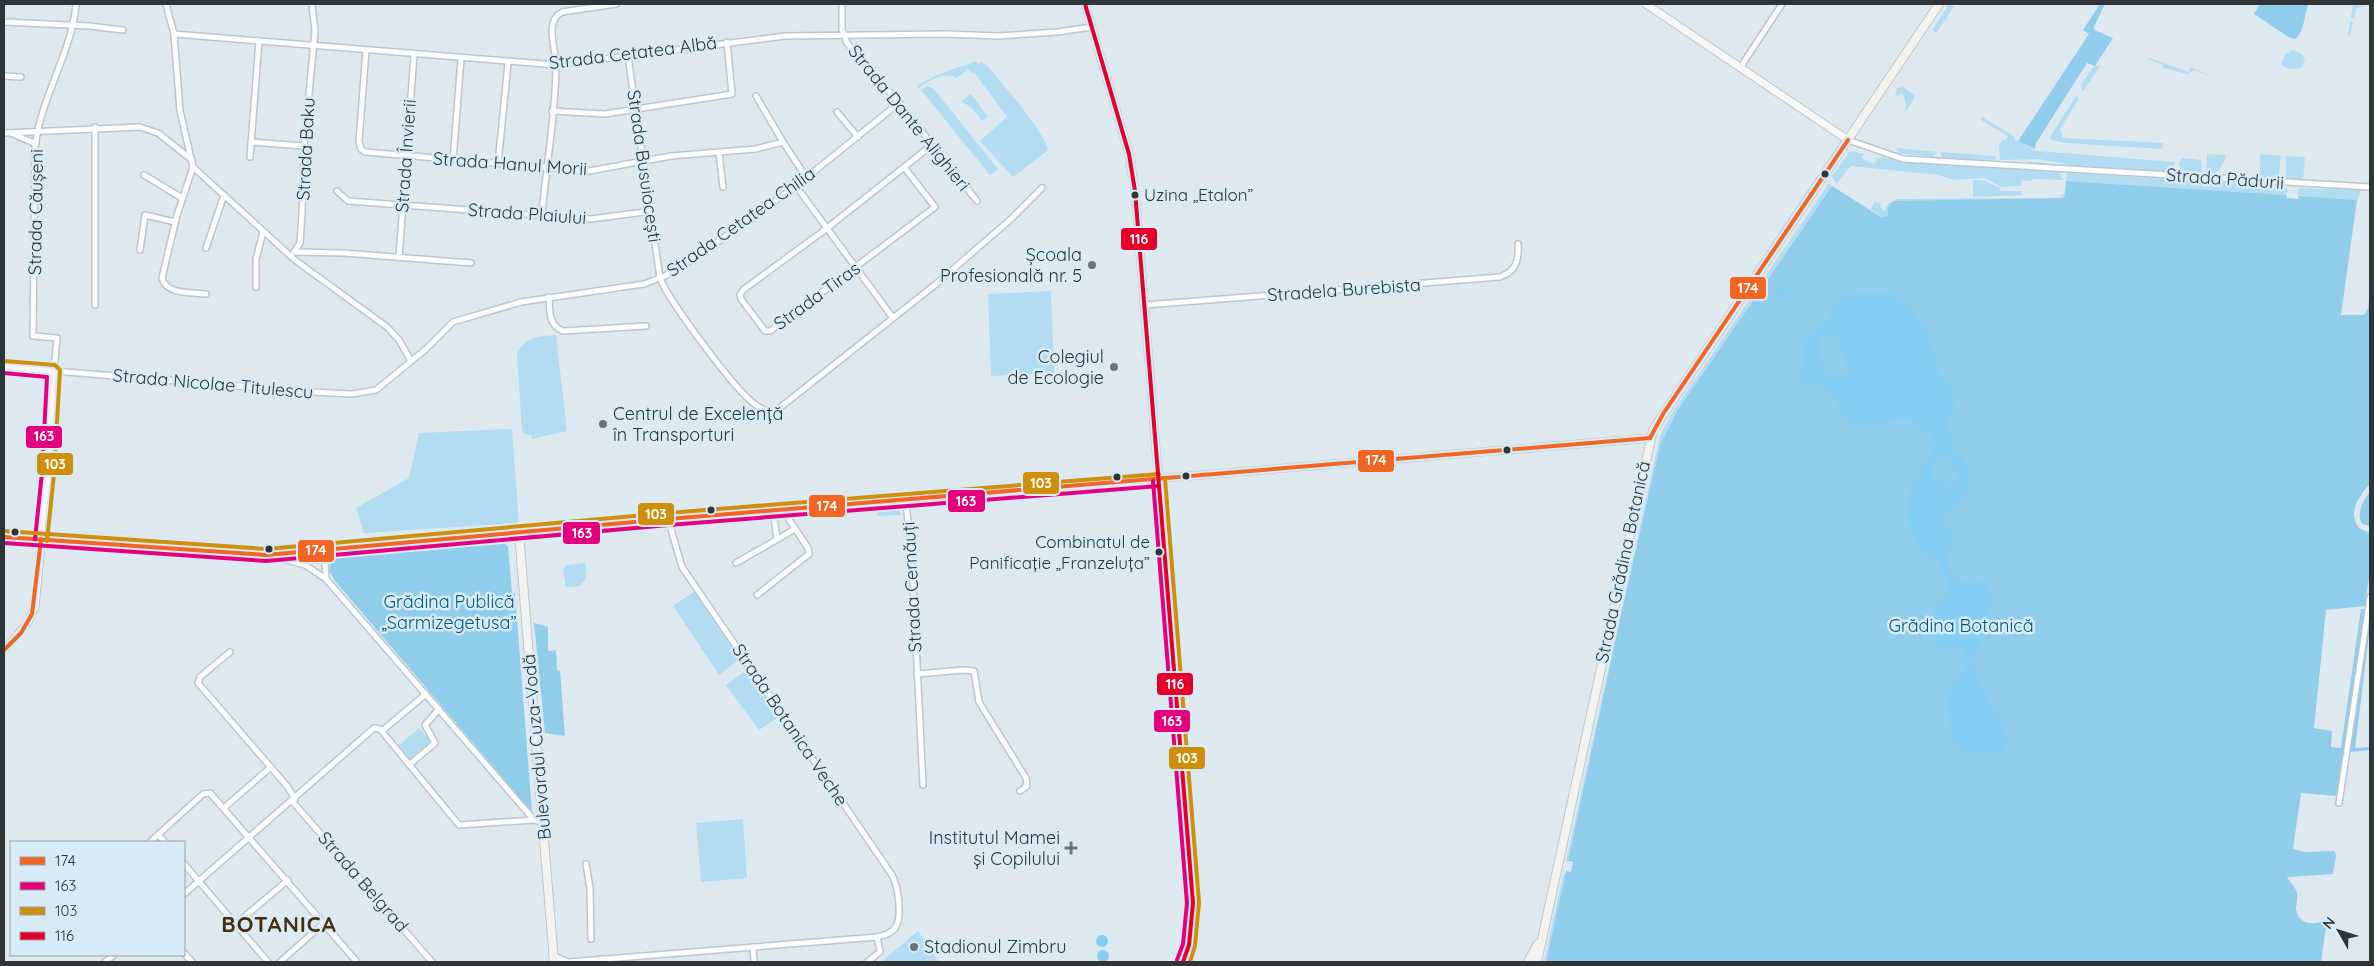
<svg xmlns="http://www.w3.org/2000/svg" width="2374" height="966" font-family="Quicksand,sans-serif">
	<style>
		.green { fill: #b2dcf2 }
		.forest { fill: #90cdeb }
		.water { fill: #84cef4; fill-rule: evenodd }
		.lines { fill: none; stroke-linecap: round; stroke-linejoin: round }
		.stream { stroke: #84cef4; stroke-width: 1 }
		.canal { stroke: #84cef4; stroke-width: 5.5 }
		.street-casing { stroke: #bdc6cb; stroke-width: 8 }
		.secondary-casing { stroke: #bdc6cb; stroke-width: 9 }
		.primary-casing { stroke: #c1c7ca; stroke-width: 10 }
		.street { stroke: #fafcfd; stroke-width: 5 }
		.secondary { stroke: #f6f7f6; stroke-width: 7 }
		.primary { stroke: #f2f2ef; stroke-width: 8 }
		.bus-1-casing { stroke: #d7ebf6; stroke-width: 8 }
		.bus-2-casing { stroke: #d7ebf6; stroke-width: 8 }
		.bus-3-casing { stroke: #d7ebf6; stroke-width: 8 }
		.bus-4-casing { stroke: #d7ebf6; stroke-width: 8 }
		.bus-1 { stroke: #f26522; stroke-width: 4 }
		.bus-2 { stroke: #e5007d; stroke-width: 4 }
		.bus-3 { stroke: #cf8f0b; stroke-width: 4 }
		.bus-4 { stroke: #e4002b; stroke-width: 4 }
		.bus-dot { fill: #2e3539; stroke: #d7ebf6; stroke-width: 2 }
		.poi-dot { fill: #6c7479; stroke: #d7ebf6; stroke-width: 2 }
		.labels { text-anchor: middle; stroke-width: 5; stroke-linejoin: round; paint-order: stroke }
		.bus-label { font-size: 17px; fill: #2e3539; stroke: #d7ebf6; text-anchor: start }
		.street-label { font-size: 18px; fill: #2e3539; stroke: #d7ebf6 }
		.poi-label { font-size: 18px; fill: #2e3539; stroke: #d7ebf6; text-anchor: end }
		.park-label { font-size: 18px; fill: #03597a; stroke: #d7ebf6 }
		.district-label { font-size: 22px; font-weight: bold; letter-spacing: 1px; fill: #472f0c; stroke: #d7ebf6 }
		.line-badge { stroke: #d7ebf6; stroke-width: 2 }
		.badge-label { font-size: 14px; text-anchor: middle; font-weight: bold; fill: #fff }
	</style>
	<rect width="100%" height="100%" fill="#dee9ef"/>
	<g class="green">
		<polygon points="1949,4 1954,7 1936,33 1932,30"/>
		<polygon points="2353,4 2370,7 2362,6 2356,9 2354,18 2351,18 2351,22 2353,22 2350,36 2348,36"/>
		<path d="M2293,50l9,4 3,6 -3,7c-7,4 -16,2 -21,-3l4,-10z"/>
		<polygon points="2149,58 2189,72 2191,67 2213,77 2194,70 2187,74 2163,68 2163,65 2148,59"/>
		<path d="M976,61l2,3 3,-2 7,5c15,18 55,62 60,83l-35,27 -33,-36 27,-24 -33,-45 -2,1 -4,-4 -11,9c-12,-7 -28,2 -38,10l-2,-2 18,-10z"/>
		<polygon points="2094,66 2100,66 2083,92 2081,85"/>
		<polygon points="927,86 933,88 998,169 990,175 921,90"/>
		<polygon points="1904,87 1915,96 1905,114 1906,104 1903,94 1895,95 1897,88"/>
		<polygon points="971,94 988,117 982,121 972,108 961,101"/>
		<polygon points="2076,96 2079,98 2060,129 2063,138 2163,143 2162,149 2065,143 2051,140 2050,137"/>
		<polygon points="1982,117 2015,137 2014,139 2037,151 2175,162 2175,164 2168,171 2074,166 2039,159 2000,160 1999,147 2002,139 2005,141 2008,136 1981,120"/>
		<polygon points="1896,148 1897,148 1937,152 1932,157 1898,153"/>
		<polygon points="1850,151 1865,154 1862,156 1863,159 1874,164 1877,160 1873,157 1881,159 1881,157 1903,161 2059,172 2063,180 2032,179 2032,181 2022,180 2021,186 2001,187 1985,178 1955,180 1938,175 1851,166 1836,184 1832,176"/>
		<polygon points="1940,152 1996,156 1995,160 1943,158"/>
		<polygon points="2207,154 2227,155 2220,169 2213,175 2206,173"/>
		<polygon points="2260,154 2281,156 2278,179 2264,178 2260,174"/>
		<polygon points="2286,156 2305,157 2303,181 2286,179"/>
		<polygon points="2182,158 2201,160 2202,172 2181,171 2179,163"/>
		<polygon points="2038,162 2072,168 2000,163"/>
		<polygon points="2067,173 2284,186 2288,190 2286,195 2066,181"/>
		<polygon points="1973,180 1986,181 2000,188 2000,191 2021,191 2022,195 1967,197 1973,197"/>
		<polygon points="1829,183 1832,186 1677,411 1660,445 1622,610 1568,861 1566,861 1660,436 1670,416"/>
		<polygon points="2066,186 2065,197 1996,201 1881,217 1871,209 1875,201 1881,204 1880,206 1884,211 1889,203 1898,199 2056,198 2064,194"/>
		<polygon points="2299,188 2361,190 2357,200 2299,196 2297,193"/>
		<polygon points="1051,291 1054,373 991,376 988,294"/>
		<path d="M556,335l11,96 -35,8 -1,-4 -7,-1 -2,-4 -5,-75c6,-18 22,-19 39,-20z"/>
		<polygon points="512,429 519,523 364,533 356,508 409,478 419,433"/>
		<polygon points="890,504 898,508 901,515 878,516 877,512 886,511"/>
		<polygon points="585,563 586,579 580,586 566,587 563,570 567,565"/>
		<polygon points="695,591 741,658 719,675 673,606"/>
		<polygon points="748,669 780,716 759,730 726,685"/>
		<polygon points="419,728 432,743 410,762 398,746"/>
		<polygon points="743,819 747,878 701,882 696,823"/>
		<polygon points="1563,875 1565,875 1546,962 1544,962"/>
		<polygon points="918,931 939,962 881,962"/>
	</g>
	<g class="forest">
		<polygon points="2100,4 2105,4 2094,27 2094,30 2113,38 2095,66 2087,63 2036,143 2035,149 2018,141 2089,34 2083,30"/>
		<polygon points="2260,4 2308,4 2302,30 2296,39 2290,38 2254,14"/>
		<path d="M2066,181l220,14 1,3 11,1 1,-3 58,4 -16,115h23l4,-6 2,-19v194c-11,12 -23,28 -11,44l11,5v37l-5,36 -39,4 -12,118 18,3 -1,16 10,1 20,-139h4l-24,169 -5,18 -35,-3 -8,56 12,3 29,-1 2,4 -3,19 -46,3c3,5 9,11 10,16 1,6 -1,11 -1,16 3,17 19,16 31,11l-6,42h-775l20,-91 5,1 2,-10 -5,-1 54,-251 38,-165 17,-34 155,-225 49,31 7,-1v-9l6,-6 167,-3 4,-1z"/>
		<path d="M2370,492v34l-8,-2c-6,-11 1,-24 8,-32z"/>
		<polygon points="501,541 508,546 512,593 515,593 532,812 335,581 329,571 332,558 339,554"/>
		<polygon points="2370,608 2370,627 2355,748 2370,747 2370,750 2350,752"/>
		<polygon points="534,623 548,627 548,651 556,650 557,670 560,671 565,736 545,733"/>
	</g>
	<g class="water">
		<path d="M1876,292c25,0 49,29 56,52 3,8 3,17 6,26 4,10 15,20 17,30 2,9 -4,14 -7,21l4,29c4,3 9,5 13,10 6,9 6,29 -2,37 -6,8 -15,8 -20,18 1,7 7,13 8,19 2,17 -11,32 6,46l20,2 3,-3 8,2c5,15 1,38 -3,53 -3,10 -10,15 -12,25l-7,1 -4,-13 -19,3 -9,-6 -3,-29 15,-19 2,-8 -1,-8 -10,-22 -11,-1 -17,-27 -3,-23 2,-13 27,-48 -6,-14 -21,-13c-15,-1 -31,9 -45,7 -23,-2 -24,-29 -40,-39 -7,-4 -15,-5 -22,-7l3,-35 6,-11 16,-14 11,-19 16,-7zM1830,333l9,9 9,30 -4,4 -13,1 -8,-4 -3,-32 2,-4zM1944,453l8,3v8l6,13 -2,7 -6,3 -8,-10 -8,5 -2,-1 3,-24z"/>
		<path d="M1966,665h8c6,27 29,50 33,78l-6,11 -41,-3 -8,-10 -6,-42z"/>
		<circle cx="1102" cy="941" r="6"/>
		<circle cx="1103" cy="956" r="6"/>
	</g>
	<g class="lines">
		<g class="stream">
			<path d="M1782,293l15,-24 39,-14 52,3 27,21h5l163,-32c24,-7 42,-27 66,-34 14,-3 34,2 47,5"/>
			<polyline points="1786,296 1800,275 1835,261 1880,262 1899,271"/>
			<polyline points="1948,419 1982,428"/>
			<polyline points="1990,429 1993,433"/>
			<polyline points="1993,438 1994,453"/>
			<circle cx="1862" cy="755" r="3.5"/>
			<polyline points="1865,755 1897,753 1923,765 1927,764"/>
			<polyline points="1963,761 1964,751"/>
			<polyline points="1835,763 1859,756"/>
			<polyline points="1933,766 1963,772 1964,796 1985,872"/>
			<polyline points="1813,780 1822,769 1828,766"/>
			<polyline points="1786,815 1809,784"/>
			<polyline points="1987,877 2009,942 2008,954"/>
		</g>
		<polyline class="canal" points="1778,291 1788,297"/>
		<defs>
			<g id="street">
				<path d="M76,4c-4,49 -36,94 -41,144l-2,188 24,2 -3,33 259,21 39,2 24,-4 50,-41 27,-27 68,-20 123,-18 21,-8 33,-20 98,-70 103,-83"/>
				<polyline points="166,4 174,34 180,111 193,167 295,260 387,327 399,340 411,361"/>
				<polyline points="842,4 842,29 847,43 899,103 977,201"/>
				<polyline points="4,22 89,26 123,30"/>
				<polyline points="174,34 556,65 785,36 945,34 998,36 1057,32 1092,27"/>
				<polyline points="366,50 359,142 361,149 365,152 589,171 671,156 756,149 783,142"/>
				<path d="M628,56l32,222c9,23 76,114 96,127 7,5 13,8 21,5l159,-126 75,-65 31,-31"/>
				<polyline points="1740,68 1782,4"/>
				<polyline points="4,76 21,77"/>
				<polyline points="756,96 783,142 806,177"/>
				<polyline points="552,111 605,114 732,94 727,42"/>
				<polyline points="837,112 858,137"/>
				<polyline points="4,133 140,127 158,133 192,160"/>
				<polyline points="13,134 36,144"/>
				<polyline points="1848,140 1903,159 2370,187"/>
				<polyline points="252,142 304,146"/>
				<polyline points="719,153 723,187"/>
				<polyline points="250,157 259,41"/>
				<polyline points="453,160 461,59"/>
				<polyline points="498,164 508,63"/>
				<path d="M193,167l-16,48 -15,63c4,17 30,14 44,16"/>
				<polyline points="904,167 935,207 780,324 770,331 765,331 741,299 740,295 743,290 826,229 932,145"/>
				<polyline points="144,175 182,198"/>
				<polyline points="796,186 893,318"/>
				<polyline points="337,191 348,201 591,219 652,211"/>
				<path d="M542,214c4,-48 14,-100 14,-149 0,-15 -12,-44 6,-53l54,-8"/>
				<polyline points="206,248 224,195"/>
				<polyline points="140,250 145,215 175,222"/>
				<polyline points="294,252 300,243 302,213 304,146 315,31 312,4"/>
				<polyline points="294,252 344,253 471,263"/>
				<polyline points="399,257 414,55"/>
				<polyline points="256,287 256,259 263,232"/>
				<path d="M549,297c1,14 -1,28 14,34l83,-5"/>
				<polyline points="95,305 95,127"/>
				<path d="M1145,305l355,-28c16,-6 19,-16 18,-33"/>
				<polyline points="906,500 913,583 923,785"/>
				<polyline points="773,510 777,539"/>
				<polyline points="272,556 305,565 326,579 534,820 543,822"/>
				<polyline points="736,563 795,529"/>
				<polyline points="326,579 325,563 332,549"/>
				<polyline points="757,595 809,554 808,548 782,509"/>
				<polyline points="230,652 200,677 198,683 287,786 295,799"/>
				<polyline points="917,674 964,670 974,671 979,702 1026,778 1027,786 1020,791"/>
				<polyline points="382,731 426,694"/>
				<polyline points="409,765 435,743 425,725 439,709"/>
				<polyline points="292,801 432,962"/>
				<polyline points="2339,803 2370,597"/>
				<polyline points="225,807 271,767"/>
				<polyline points="158,835 165,842"/>
				<polyline points="150,842 203,794 210,793 357,962"/>
				<polyline points="184,864 268,962"/>
				<polyline points="586,864 590,888 591,939"/>
				<polyline points="184,894 374,728 380,729 459,825 534,820"/>
				<polyline points="236,924 288,880"/>
				<polyline points="753,947 754,962"/>
				<polyline points="184,953 192,962"/>
				<path d="M554,956l14,6 309,-25c7,-2 14,-3 18,-9 8,-10 3,-42 -3,-53l-210,-308 -14,-48"/>
				<polyline points="105,962 114,955"/>
				<polyline points="280,962 324,923"/>
				<polyline points="867,962 880,952 877,937"/>
			</g>
			<g id="secondary">
				<polyline points="1085,4 1129,154 1135,191 1193,903 1189,945 1183,962"/>
				<polyline points="1646,4 1848,140"/>
				<polyline points="4,367 54,371 48,474 35,607 27,624 4,650"/>
				<polyline points="4,537 266,555 668,519 1650,438"/>
			</g>
			<g id="primary">
				<polyline points="519,533 554,962"/>
				<polyline points="1528,962 1538,944"/>
				<polyline points="1537,962 1653,430 1939,4"/>
			</g>
		</defs>
		<use href="#street" class="street-casing"/>
		<use href="#secondary" class="secondary-casing"/>
		<use href="#primary" class="primary-casing"/>
		<use href="#street" class="street"/>
		<use href="#secondary" class="secondary"/>
		<use href="#primary" class="primary"/>
		<defs>
			<g id="bus-1">
				<polyline points="1650,438 1663,414 1848,140"/>
				<polyline points="4,537 266,555 668,519 1650,438"/>
				<polyline points="4,650 21,633 32,614 41,540"/>
			</g>
			<g id="bus-2">
				<polyline points="4,373 47,377 42,473 35,539"/>
				<polyline points="1153,481 1187,903 1183,944 1177,960"/>
				<polyline points="4,543 266,561 669,525 1159,486"/>
			</g>
			<g id="bus-3">
				<polyline points="4,361 55,365 60,370 54,474 47,541"/>
				<polyline points="1165,479 1199,902 1195,946 1190,962"/>
				<polyline points="4,531 266,549 668,513 1159,474"/>
			</g>
			<polyline id="bus-4" points="1085,4 1129,154 1135,191 1193,903 1189,945 1183,962"/>
		</defs>
		<use href="#bus-1" class="bus-1-casing"/>
		<use href="#bus-2" class="bus-2-casing"/>
		<use href="#bus-3" class="bus-3-casing"/>
		<use href="#bus-4" class="bus-4-casing"/>
		<use href="#bus-1" class="bus-1"/>
		<use href="#bus-2" class="bus-2"/>
		<use href="#bus-3" class="bus-3"/>
		<use href="#bus-4" class="bus-4"/>
	</g>
	<g class="bus-dot">
		<circle cx="1825" cy="174" r="4.5"/>
		<circle cx="1135" cy="195" r="4.5"/>
		<circle cx="1507" cy="450" r="4.5"/>
		<circle cx="1186" cy="476" r="4.5"/>
		<circle cx="1117" cy="477" r="4.5"/>
		<circle cx="711" cy="510" r="4.5"/>
		<circle cx="15" cy="532" r="4.5"/>
		<circle cx="269" cy="549" r="4.5"/>
		<circle cx="1159" cy="552" r="4.5"/>
	</g>
	<g class="poi-dot">
		<circle cx="1092" cy="265" r="5"/>
		<circle cx="1114" cy="367" r="5"/>
		<circle cx="603" cy="424" r="5"/>
		<path d="M1068.5 840.5h5v5h5v5h-5v5h-5v-5h-5v-5h5z"/>
		<circle cx="914" cy="947" r="5"/>
	</g>
	<g class="labels">
		<g class="bus-label">
			<text x="1144" y="201">Uzina „Etalon”</text>
			<text x="1150" y="548" text-anchor="end">Combinatul de<tspan x="1150" dy="21">Panificație „Franzeluța”</tspan></text>
		</g>
		<g class="street-label">
			<text transform="translate(633 53) rotate(-7)" y="6">Strada Cetatea Albă</text>
			<text transform="translate(909 118) rotate(51)" y="6">Strada Dante Alighieri</text>
			<text transform="translate(306 149) rotate(-87)" y="6">Strada Baku</text>
			<text transform="translate(406 156) rotate(-86)" y="6">Strada Învierii</text>
			<text transform="translate(510 164) rotate(4)" y="6">Strada Hanul Morii</text>
			<text transform="translate(644 166) rotate(82)" y="6">Strada Busuiocești</text>
			<text transform="translate(2225 179) rotate(4)" y="6">Strada Pădurii</text>
			<text transform="translate(36 212) rotate(-89)" y="6">Strada Căușeni</text>
			<text transform="translate(527 214) rotate(4)" y="6">Strada Plaiului</text>
			<text transform="translate(741 222) rotate(-35)" y="6">Strada Cetatea Chilia</text>
			<text transform="translate(1344 290) rotate(-4)" y="6">Stradela Burebista</text>
			<text transform="translate(817 296) rotate(-36)" y="6">Strada Tiras</text>
			<text transform="translate(213 384) rotate(5)" y="6">Strada Nicolae Titulescu</text>
			<text transform="translate(1623 562) rotate(-78)" y="6">Strada Grădina Botanică</text>
			<text transform="translate(912 587) rotate(-93)" y="6">Strada Cernăuți</text>
			<text transform="translate(790 725) rotate(56)" y="6">Strada Botanica Veche</text>
			<text transform="translate(537 747) rotate(-95)" y="6">Bulevardul Cuza-Vodă</text>
			<text transform="translate(363 882) rotate(49)" y="6">Strada Belgrad</text>
		</g>
		<g class="poi-label">
			<text x="1082" y="261">Școala<tspan x="1082" dy="21">Profesională nr. 5</tspan></text>
			<text x="1104" y="363">Colegiul<tspan x="1104" dy="21">de Ecologie</tspan></text>
			<text x="613" y="420" text-anchor="start">Centrul de Excelență<tspan x="613" dy="21">în Transporturi</tspan></text>
			<text x="1060" y="844">Institutul Mamei<tspan x="1060" dy="21">și Copilului</tspan></text>
			<text x="924" y="953" text-anchor="start">Stadionul Zimbru</text>
		</g>
		<g class="park-label">
			<text x="449" y="608">Grădina Publică<tspan x="449" dy="21">„Sarmizegetusa”</tspan></text>
			<text x="1961" y="632">Grădina Botanică</text>
		</g>
		<g class="district-label">
			<text x="279" y="932">BOTANICA</text>
		</g>
	</g>
	<g class="line-badge">
		<rect x="1120" y="227" width="38" height="24" rx="5" fill="#e4002b"/>
		<rect x="1729" y="276" width="38" height="24" rx="5" fill="#f26522"/>
		<rect x="25" y="425" width="38" height="24" rx="5" fill="#e5007d"/>
		<rect x="1357" y="449" width="38" height="24" rx="5" fill="#f26522"/>
		<rect x="36" y="452" width="38" height="24" rx="5" fill="#cf8f0b"/>
		<rect x="1022" y="471" width="38" height="24" rx="5" fill="#cf8f0b"/>
		<rect x="947" y="489" width="39" height="24" rx="5" fill="#e5007d"/>
		<rect x="808" y="494" width="38" height="24" rx="5" fill="#f26522"/>
		<rect x="637" y="502" width="38" height="24" rx="5" fill="#cf8f0b"/>
		<rect x="562" y="521" width="39" height="24" rx="5" fill="#e5007d"/>
		<rect x="297" y="539" width="38" height="24" rx="5" fill="#f26522"/>
		<rect x="1156" y="672" width="38" height="24" rx="5" fill="#e4002b"/>
		<rect x="1153" y="709" width="38" height="24" rx="5" fill="#e5007d"/>
		<rect x="1168" y="746" width="38" height="24" rx="5" fill="#cf8f0b"/>
	</g>
	<g class="badge-label">
		<text x="1139" y="244">116</text>
		<text x="1748" y="293">174</text>
		<text x="44" y="441">163</text>
		<text x="1376" y="465">174</text>
		<text x="55" y="469">103</text>
		<text x="1041" y="488">103</text>
		<text x="966" y="506">163</text>
		<text x="827" y="511">174</text>
		<text x="656" y="519">103</text>
		<text x="582" y="538">163</text>
		<text x="316" y="555">174</text>
		<text x="1175" y="689">116</text>
		<text x="1172" y="726">163</text>
		<text x="1187" y="763">103</text>
	</g>
	<rect width="2374" height="966" fill="none" stroke="#2e3539" stroke-width="10"/>
	<rect x="10" y="841" width="175" height="115" fill="#d7ebf6" stroke="#93a2aa"/>
	<rect x="20" y="857" width="25" height="8" fill="#f26522" stroke="#93a2aa"/>
	<text x="55" y="866" font-size="15" fill="#2e3539">174</text>
	<rect x="20" y="882" width="25" height="8" fill="#e5007d" stroke="#93a2aa"/>
	<text x="55" y="891" font-size="15" fill="#2e3539">163</text>
	<rect x="20" y="907" width="25" height="8" fill="#cf8f0b" stroke="#93a2aa"/>
	<text x="55" y="916" font-size="15" fill="#2e3539">103</text>
	<rect x="20" y="932" width="25" height="8" fill="#e4002b" stroke="#93a2aa"/>
	<text x="55" y="941" font-size="15" fill="#2e3539">116</text>
	<g transform="translate(2339 931) rotate(309)" stroke="#d7ebf6" stroke-width="4" paint-order="stroke">
	<path d="M0-4L9 19L0 12L-9 19Z" fill="#2e3539"/>
	<text y="-8" font-size="14" font-weight="bold" text-anchor="middle" fill="#2e3539">N</text>
	</g>
</svg>
